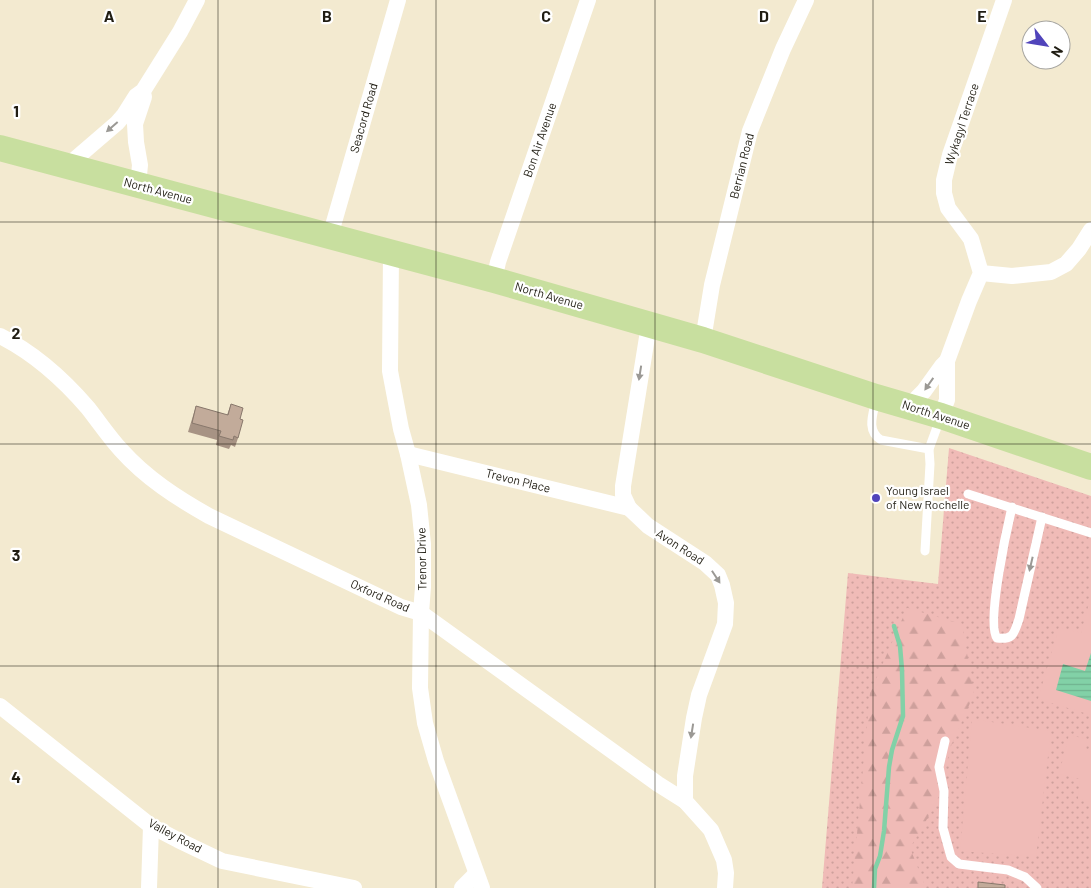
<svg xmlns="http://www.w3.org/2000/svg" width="1091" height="888" font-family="Barlow,sans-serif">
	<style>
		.grass { fill: url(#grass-dots) }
		.forest { fill: url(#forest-firs) }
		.pitch { fill: #f0bbb7 }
		.water { fill: url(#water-rules) }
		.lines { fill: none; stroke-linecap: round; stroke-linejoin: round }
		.stream { stroke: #82d1a7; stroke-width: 4.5 }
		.service { stroke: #fff; stroke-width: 9 }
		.minor { stroke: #fff; stroke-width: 16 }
		.primary { stroke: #c8df9f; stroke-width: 26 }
		.wall { fill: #a79384 }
		.building { fill: #c2ab9a; stroke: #88786c }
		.oneway { fill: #9b9995 }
		.grid { fill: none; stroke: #201d13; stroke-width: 1; stroke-opacity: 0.55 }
		.poi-dot { fill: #5044bb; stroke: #fff; stroke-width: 2 }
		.labels { text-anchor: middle; stroke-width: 4.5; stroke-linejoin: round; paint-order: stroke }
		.street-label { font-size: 12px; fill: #201d13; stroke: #fff }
		.poi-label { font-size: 12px; fill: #201d13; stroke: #fff; text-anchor: start }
		.grid-label { font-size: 16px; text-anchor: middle; font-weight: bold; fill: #201d13; stroke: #fff; stroke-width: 4.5; stroke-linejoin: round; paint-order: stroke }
	</style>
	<defs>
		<pattern id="grass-dots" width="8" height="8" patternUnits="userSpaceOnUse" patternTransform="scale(1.25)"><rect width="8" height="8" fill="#f0bbb7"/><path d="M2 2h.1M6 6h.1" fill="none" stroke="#cea09c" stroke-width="1.8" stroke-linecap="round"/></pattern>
		<pattern id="forest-firs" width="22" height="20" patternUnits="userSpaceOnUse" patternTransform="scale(1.25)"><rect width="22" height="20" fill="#f0bbb7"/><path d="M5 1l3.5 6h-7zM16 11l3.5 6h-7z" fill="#cea09c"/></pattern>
		<pattern id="water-rules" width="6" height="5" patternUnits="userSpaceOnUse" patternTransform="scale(1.25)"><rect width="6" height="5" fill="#82d1a7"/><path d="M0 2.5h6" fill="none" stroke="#70b38f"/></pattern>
	</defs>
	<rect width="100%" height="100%" fill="#f3ead0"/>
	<polygon class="grass" points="949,448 1091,496 1091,888 822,888 848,573 938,584"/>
	<polygon class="forest" points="907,608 962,624 974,694 951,746 937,802 910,848 926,888 852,888 870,693"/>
	<g class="pitch">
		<polygon points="1089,603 1091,604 1091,715 1038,699 1059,627 1081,633"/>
		<polygon points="972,719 1051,731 1036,857 960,851"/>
		<polygon points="1069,735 1087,739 1086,751 1091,752 1091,802 1078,799 1080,779 1059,774"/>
	</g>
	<polygon class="water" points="1091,653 1091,701 1056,690 1063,664 1085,671"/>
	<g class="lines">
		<polyline class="stream" points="874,888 875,869 880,856 884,831 889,767 892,750 903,716 902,670 900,646 894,626"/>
		<g class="service">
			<path d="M876,400c-3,14 -10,31 5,40l48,9"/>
			<polyline points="968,494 1091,533"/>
			<path d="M1012,507c-5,21 -26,117 -15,131 17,2 17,-5 22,-19l23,-102"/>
			<polyline points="925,551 930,464 929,449 940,419"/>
			<polyline points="945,741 939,767 944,791 943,828 951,857 959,864 1008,870 1025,877 1037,888"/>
		</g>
		<g class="minor">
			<polyline points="67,166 117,123 124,115 136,96 143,91 180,32 197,0"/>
			<polyline points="138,185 140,165 136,142 135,124 144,97 143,93"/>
			<polyline points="330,236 398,0"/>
			<polyline points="391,253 390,371 401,429 408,454 419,505 423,544 423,587 421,613 420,688 425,723 436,761 482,888"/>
			<polyline points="981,273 1012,276 1051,272 1066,264 1079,249 1091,230"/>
			<polyline points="494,280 498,262 588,0"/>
			<polyline points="649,325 623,486 623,495 629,508 648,526 705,563 718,575 722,585 726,603 725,624 699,695 694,718 685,776 685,801"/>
			<path d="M0,336c34,17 63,43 88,72 11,14 21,29 33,42 25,28 56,48 88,66l192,91 20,6 237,171 27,17 26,29 13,30 2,13 -1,15"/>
			<polyline points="703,340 712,285 750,131 783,49 806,0"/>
			<polyline points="909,406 924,391 942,366 947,361"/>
			<polyline points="941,416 947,400 947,361 969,301 981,273 971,239 948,208 944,193 944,180 950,155 1004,0"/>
			<polyline points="408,454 629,508"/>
			<polyline points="0,706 151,826 178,840 222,861 354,888"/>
			<polyline points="149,888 151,826"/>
			<polyline points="462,888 476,874"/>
		</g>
		<polyline class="primary" points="0,148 494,280 703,340 876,397 941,416 1091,467"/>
	</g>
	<polygon class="wall" points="231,404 240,419 238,438 235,447 231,445 229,449 216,445 217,440 188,432 196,406 227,415"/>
	<g class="building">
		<polygon points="231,404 243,408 240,419 243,420 238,438 234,436 233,440 219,436 221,431 192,423 196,406 228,415"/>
		<polygon points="978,882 1005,885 1005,888 978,888"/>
	</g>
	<defs><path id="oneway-solid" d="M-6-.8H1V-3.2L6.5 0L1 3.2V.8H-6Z" transform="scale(1.25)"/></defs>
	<g class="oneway">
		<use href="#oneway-solid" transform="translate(112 127) rotate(139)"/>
		<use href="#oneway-solid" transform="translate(640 373) rotate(99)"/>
		<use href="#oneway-solid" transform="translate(929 384) rotate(125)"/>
		<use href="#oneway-solid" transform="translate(1031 564) rotate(103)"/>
		<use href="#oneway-solid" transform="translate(716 577) rotate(57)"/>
		<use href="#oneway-solid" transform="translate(692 731) rotate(99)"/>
	</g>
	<path class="grid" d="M218,0v888M436,0v888M655,0v888M873,0v888M0,222h1091M0,444h1091M0,666h1091"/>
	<circle class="poi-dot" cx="876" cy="498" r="5"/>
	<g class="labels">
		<g class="street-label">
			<text transform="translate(364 118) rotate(-74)" y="4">Seacord Road</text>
			<text transform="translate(962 124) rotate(-72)" y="4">Wykagyl Terrace</text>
			<text transform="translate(540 140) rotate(-71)" y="4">Bon Air Avenue</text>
			<text transform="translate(742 166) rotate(-76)" y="4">Berrian Road</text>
			<text transform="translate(158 191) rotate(15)" y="4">North Avenue</text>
			<text transform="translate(549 296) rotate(16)" y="4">North Avenue</text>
			<text transform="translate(936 415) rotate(18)" y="4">North Avenue</text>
			<text transform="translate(518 481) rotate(14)" y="4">Trevon Place</text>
			<text transform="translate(680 547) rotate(33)" y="4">Avon Road</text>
			<text transform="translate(422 559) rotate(-91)" y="4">Trenor Drive</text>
			<text transform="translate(380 596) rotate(24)" y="4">Oxford Road</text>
			<text transform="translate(175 836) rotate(28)" y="4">Valley Road</text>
		</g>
		<g class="poi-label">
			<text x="886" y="495">Young Israel<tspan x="886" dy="14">of New Rochelle</tspan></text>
		</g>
	</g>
	<g class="grid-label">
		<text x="109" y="22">A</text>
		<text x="327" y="22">B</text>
		<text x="546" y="22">C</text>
		<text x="764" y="22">D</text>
		<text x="982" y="22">E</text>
		<text x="16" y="117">1</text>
		<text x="16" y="339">2</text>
		<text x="16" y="561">3</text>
		<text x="16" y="783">4</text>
	</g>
	<g transform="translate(1046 45) rotate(121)"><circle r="24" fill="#ffffff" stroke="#a6a5a1"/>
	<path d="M0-4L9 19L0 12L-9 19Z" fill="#5044bb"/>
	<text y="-8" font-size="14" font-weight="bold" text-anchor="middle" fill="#201d13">N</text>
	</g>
</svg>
